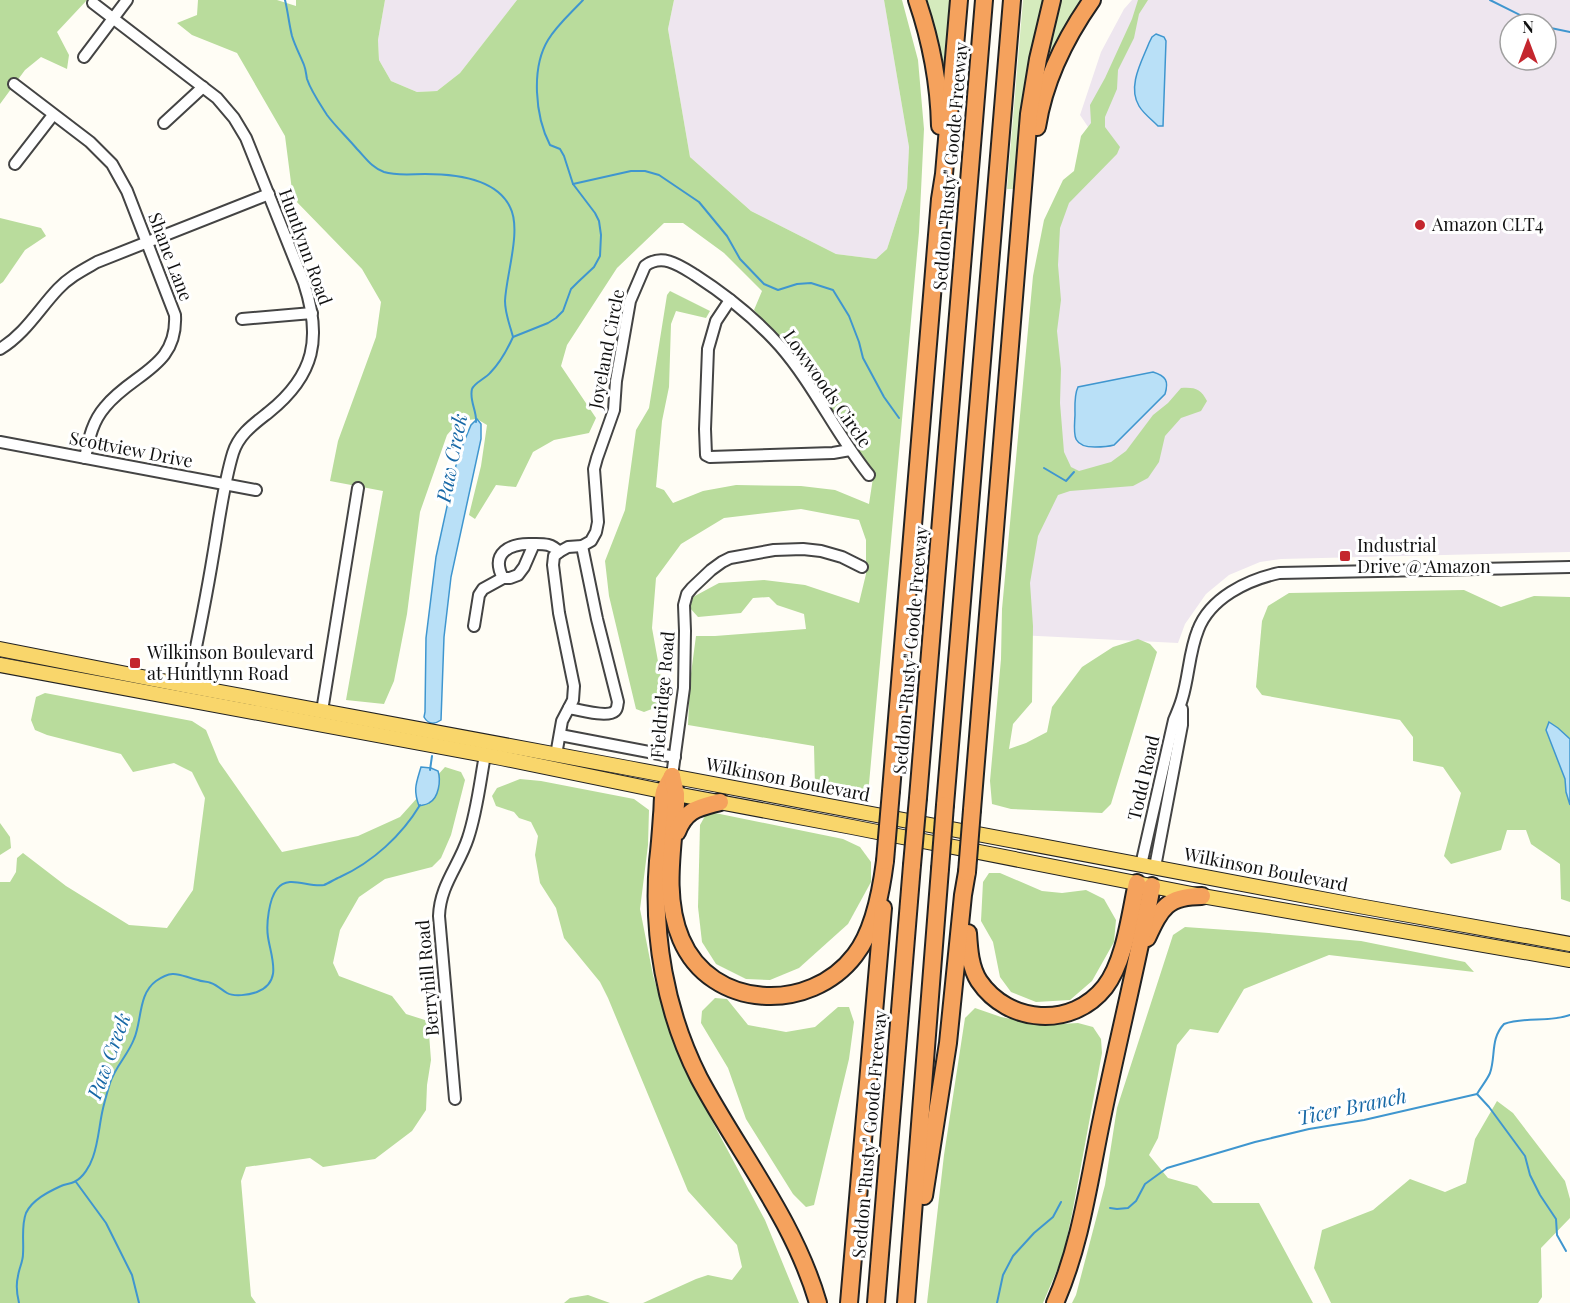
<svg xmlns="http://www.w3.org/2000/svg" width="1570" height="1303" font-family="'Playfair Display',serif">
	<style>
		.industrial { fill: #eee6ef; fill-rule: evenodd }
		.green { fill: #d5ebbd }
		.forest { fill: #b9dc9c }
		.water { fill: #b9e0f7; stroke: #3f96cf; stroke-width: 1.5 }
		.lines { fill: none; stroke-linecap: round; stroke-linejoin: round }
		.stream { stroke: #3f96cf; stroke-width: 2 }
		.minor-casing { stroke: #444; stroke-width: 14 }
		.major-casing { stroke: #222; stroke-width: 16 }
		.highway-casing { stroke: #222; stroke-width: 20 }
		.minor { stroke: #fff; stroke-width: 10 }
		.major { stroke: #f9d66b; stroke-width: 14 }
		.highway { stroke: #f5a25d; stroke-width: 16 }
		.highway-bridge-casing { stroke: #222; stroke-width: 20; stroke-linecap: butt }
		.highway-bridge { stroke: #f5a25d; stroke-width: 16 }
		.poi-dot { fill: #c4262e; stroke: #fff; stroke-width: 2 }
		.labels { text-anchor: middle; stroke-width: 6; stroke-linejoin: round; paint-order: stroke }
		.street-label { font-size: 18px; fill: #111; stroke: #fff }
		.poi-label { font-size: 18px; fill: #111; stroke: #fff; text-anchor: start }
		.water-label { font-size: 20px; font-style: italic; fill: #1768a6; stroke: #fff }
	</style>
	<rect width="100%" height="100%" fill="#fffdf5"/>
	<g class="industrial">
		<polygon points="385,0 517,0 460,73 437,91 417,92 391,81 379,60 378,40"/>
		<polygon points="674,0 884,0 909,147 907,188 887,249 876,259 836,254 751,211 690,157 668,29"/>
		<path d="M1132,0h438v552l-289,7 -21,3 -31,13 -23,19 -21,30 -7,19 -160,-8 41,-434 46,-49 -25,-37 21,-63 23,-43zM1510,24h36v36h-36z"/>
	</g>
	<g class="green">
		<polygon points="922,0 952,0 945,76 940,76"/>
		<polygon points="1023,0 1047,0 1016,189 1007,189"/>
		<polygon points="1060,0 1086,0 1049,63 1050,39"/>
	</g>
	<g class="forest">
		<polygon points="0,0 87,0 57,32 69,55 67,69 41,57 25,70 0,104"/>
		<polygon points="198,0 277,0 296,6 296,0 385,0 378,40 379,60 391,81 417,92 437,91 460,73 517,0 674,0 668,29 690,157 751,211 836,254 876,259 887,249 907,188 909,147 884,0 902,0 918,60 924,129 919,232 868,795 815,786 814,746 688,725 690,681 696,636 715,636 806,629 804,614 777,605 769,597 753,598 741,613 698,617 690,608 693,597 719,583 764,580 805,585 859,603 866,574 866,540 859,520 801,509 724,518 681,544 656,578 652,628 663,689 657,707 644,712 636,709 609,596 605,561 625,510 636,430 649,408 667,295 670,291 710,311 706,318 676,311 671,324 669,387 662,421 656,487 664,490 673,503 703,491 736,485 801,486 835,490 869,504 873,478 807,373 754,310 762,291 724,253 683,223 664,223 617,268 567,345 561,366 596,418 589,433 554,440 533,452 516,487 496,485 475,519 469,515 481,466 487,425 477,419 459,421 447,435 420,512 407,614 394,681 384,704 346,700 383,491 330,481 338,441 376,337 381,302 362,269 293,198 285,136 237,53 192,35 177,23 197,15"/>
		<path d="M1138,0h10l-9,14 -5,24 -16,32 -1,19 -12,28v10l15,20 -3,7 -48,49 -9,25 -2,37 3,35 -4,31 4,38 -1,34 4,49 7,15 8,4 32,-9 15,-11 27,-36 15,-12 13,-15c14,-1 20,1 26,13l-6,10 -20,7 -16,18 -6,26 -11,16 -15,8 -63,5 -12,4 -20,41 -8,47 3,43 -1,76 -19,22 -4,25 17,-6 21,-11 5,-25 30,-40 31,-20 25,-8 12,5 7,8 -46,152 -9,9 -91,-4 -19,-5 -2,-23 11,-122 1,-50 31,-333 11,-56 19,-40 11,-9 7,-35 10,-13 -1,-18 15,-27 27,-59z"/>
		<polygon points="0,218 41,228 46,236 25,250 3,282 0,284"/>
		<polygon points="1464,590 1501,607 1534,596 1570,597 1570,739 1552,724 1546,730 1565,779 1566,792 1570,805 1570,902 1561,899 1560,864 1531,844 1526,830 1507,830 1501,850 1451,864 1444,856 1461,793 1443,767 1413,761 1413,737 1400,720 1262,695 1256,687 1262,621 1268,606 1289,593"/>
		<polygon points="45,693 192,721 206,730 219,762 282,852 358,836 400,817 445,767 461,772 465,780 451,835 441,858 432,867 385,879 359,897 340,930 333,963 339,976 392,996 406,1014 428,1021 431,1060 427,1085 426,1110 412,1131 375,1159 323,1167 310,1158 246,1167 241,1181 251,1296 256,1303 0,1303 0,882 10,882 16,872 17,858 23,853 66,886 129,925 167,928 193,890 205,798 192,772 174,763 133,772 121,754 47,735 35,730 31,720 36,697"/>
		<polygon points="520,779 541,781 634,799 649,810 648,845 640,909 653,975 671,1036 711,1119 765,1220 799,1303 643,1303 696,1279 708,1275 732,1280 742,1267 737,1245 688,1191 608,998 600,982 564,938 556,908 540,883 535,855 538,836 531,822 519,818 514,812 496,806 492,796 497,788"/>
		<polygon points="715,813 843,839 860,847 871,862 871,882 848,924 799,968 770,980 746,979 716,964 702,942 698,907 700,825 705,816"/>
		<polygon points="0,823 10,837 11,848 0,855"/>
		<polygon points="989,873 1000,873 1042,891 1062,893 1086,890 1104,899 1116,920 1114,942 1092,981 1070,1000 1036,1002 1011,992 1000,977 993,942 981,921 983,882"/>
		<polygon points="1185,927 1256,932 1361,941 1465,962 1474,972 1329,955 1244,989 1218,1033 1190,1029 1177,1045 1158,1138 1149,1155 1168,1178 1197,1186 1213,1203 1259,1203 1313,1303 1072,1303 1076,1295 1105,1185 1117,1108 1173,935"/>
		<polygon points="715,998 727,999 748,1025 786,1032 815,1027 838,1007 849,1007 854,1022 849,1059 814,1205 806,1207 793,1194 746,1119 728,1068 701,1023 702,1011"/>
		<polygon points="975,1008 1001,1017 1044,1025 1078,1023 1093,1027 1101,1039 1102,1053 1072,1214 1063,1256 1043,1303 927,1303 944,1155 965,1018"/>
		<polygon points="1497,1101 1513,1113 1565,1181 1570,1199 1570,1218 1541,1248 1542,1297 1538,1303 1331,1303 1314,1268 1322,1230 1373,1210 1410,1179 1445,1192 1466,1183 1475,1139"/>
		<polygon points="588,1295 610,1303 564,1303 570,1298"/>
	</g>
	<g class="water">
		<path d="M1156,34l8,3 2,4 -3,85h-5c-6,-6 -15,-13 -19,-20 -12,-20 3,-45 10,-63l3,-6z"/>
		<path d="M1153,372c13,4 16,9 12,22l-51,51c-7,2 -12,2 -19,2 -24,0 -21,-13 -20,-32 0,-9 -1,-20 3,-28z"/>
		<path d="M477,419l4,5v15l-30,138 -7,60 -3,83c-7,5 -13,4 -17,-3l1,-5 1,-74 10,-81 22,-101 13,-31z"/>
		<polygon points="1549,722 1558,728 1570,739 1570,805 1566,792 1565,779 1546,730"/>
		<path d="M421,767l10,1 7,3c3,9 1,27 -9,32 -3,2 -6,2 -10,3 -6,-17 -3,-22 2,-39z"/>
	</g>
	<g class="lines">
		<g class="stream">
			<path d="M285,0c3,12 4,24 7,36 3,10 8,19 12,29 2,5 2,9 3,14 4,12 13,25 20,36 9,12 20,22 30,34 8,8 15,19 27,23 13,4 28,2 41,2 29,0 71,4 85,33 12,23 -4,68 -5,94 0,13 5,24 8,36"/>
			<polyline points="1490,0 1538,24"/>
			<polyline points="1546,27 1570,32"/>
			<polyline points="573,184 631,171 645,171 659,175 699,202 727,236 740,259 764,284 778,290 797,284 811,283 833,290 849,316 859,342 863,358 884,397 899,418"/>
			<path d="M476,422c1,-11 -7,-22 -4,-33 2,-6 14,-11 18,-16 9,-9 18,-25 23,-36l35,-14 8,-5 7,-7 8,-22 7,-7 16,-15 6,-11 1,-21 -2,-14 -4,-8 -22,-29 -9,-28 -4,-7 -10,-4c-15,-29 -19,-77 -2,-105 9,-15 23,-27 35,-40"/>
			<polyline points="1044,468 1066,481 1074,472"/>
			<polyline points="430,770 432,756"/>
			<polyline points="1477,1094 1489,1107 1525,1156 1530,1175 1540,1195 1556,1219 1557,1235 1566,1251"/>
			<polyline points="76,1182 106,1223 132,1275 139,1303"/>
			<path d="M1110,1208l7,1 11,-1 8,-7 9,-17 22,-16 88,-26 54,-13 55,-9 113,-26c4,-7 10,-14 13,-21 6,-17 0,-34 14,-49 21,-8 45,-1 66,-9"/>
			<path d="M19,1303c-2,-8 -3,-19 -1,-27 1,-8 5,-14 5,-22 1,-13 -2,-28 3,-41 6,-13 22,-21 35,-27 4,-2 9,-2 13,-4 9,-4 16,-16 19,-25 5,-14 6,-29 9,-44 2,-10 5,-20 8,-30 5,-16 18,-28 24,-44 8,-18 4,-45 22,-58 18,-13 24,-5 42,-1 4,2 9,1 13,3 6,2 11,7 16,10 7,4 22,2 30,-1 26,-10 14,-35 11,-55 -2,-13 1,-38 9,-48 11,-15 32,-1 47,-4 5,-2 11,-6 16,-8 33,-15 62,-42 80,-72"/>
			<polyline points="997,1303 1003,1275 1013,1256 1034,1233 1053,1217 1061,1202"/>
		</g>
		<defs>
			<g id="minor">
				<path d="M93,3l124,95 17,20 12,20 58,145c18,55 11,92 -35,129 -15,12 -30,22 -36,41 -10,33 -14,69 -20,103 -7,43 -16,87 -25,130"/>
				<polyline points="84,57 127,0"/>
				<path d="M14,84l76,58 22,22 15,27 48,124c3,53 -43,58 -70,92 -13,15 -16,32 -20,51"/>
				<polyline points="164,123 203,87"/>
				<polyline points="15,164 53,115"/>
				<polyline points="730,300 716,321 708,349 705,429 706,455 710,457 833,453 850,450"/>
				<polyline points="242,319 312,313"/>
				<path d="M0,349c25,-15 39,-40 58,-60 11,-12 25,-19 39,-27l172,-68"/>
				<polyline points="0,442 256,490"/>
				<path d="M503,578c-13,-25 7,-35 29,-34 11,0 19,-1 27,8"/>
				<polyline points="474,626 479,595 483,589 503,578 510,578 518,575 524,567 534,544"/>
				<path d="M569,708c10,2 39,10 46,3 3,-3 2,-6 3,-9l-21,-83 -15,-73"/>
				<polyline points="322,711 358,488"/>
				<polyline points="560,735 675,757"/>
				<path d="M556,755l6,-34 11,-21 1,-14 -15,-73 -6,-48 1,-9 5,-4 9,-5 14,-1 9,-5 5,-9 2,-10 -4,-53 3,-11 17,-48 2,-29 14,-80 15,-35c17,-13 34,-1 50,9 31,20 60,43 85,71 34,39 56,88 89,129"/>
				<polyline points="672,776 684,688 685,631 684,605 687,594 692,588 711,570 722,562 730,558 774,550 803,549 821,551 842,557 862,567"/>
				<path d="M1141,865l33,-145c3,-7 6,-14 8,-21 7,-23 7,-47 16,-69 12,-32 49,-50 81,-57l291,-6"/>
				<polyline points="1155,867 1182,725 1182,709"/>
				<path d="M455,1099l-16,-183c1,-31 20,-50 29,-78 9,-27 12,-56 17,-83"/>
			</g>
			<g id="major">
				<polyline points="0,649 188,686 628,768 1359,906 1570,944"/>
				<polyline points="0,665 501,758 676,794 852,827 1202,896 1570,960"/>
			</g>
			<g id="highway">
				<path d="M917,0c14,41 22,83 23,126"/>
				<path d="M1037,127c7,-45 29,-90 55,-127"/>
				<path d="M672,776c-2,5 -7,11 -8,16 -2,7 -1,16 -2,23 -1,15 -2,30 -4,46 -6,74 7,150 41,217 40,75 95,142 119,225"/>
				<path d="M672,776l4,18v10c-3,44 -13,93 5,135 30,71 129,75 174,16 19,-24 26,-63 30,-94"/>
				<polyline points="891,791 940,199 944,174 959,0"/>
				<polyline points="918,798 984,0"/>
				<polyline points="945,805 1012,0"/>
				<polyline points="972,810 1029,114 1038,59 1052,0"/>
				<path d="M677,832c9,-23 21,-24 43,-30"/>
				<path d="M968,933c1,16 2,34 11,48 29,43 93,48 126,6 20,-26 25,-72 32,-104"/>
				<path d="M1147,938c14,-30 20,-42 55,-42"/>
				<polyline points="924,1196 948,1043 963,895 967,872"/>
				<polyline points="849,1303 883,908"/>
				<polyline points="876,1303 912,865"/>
				<polyline points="906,1303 940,869"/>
				<path d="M1055,1303c26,-59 34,-123 47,-185 16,-78 35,-154 50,-232"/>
			</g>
		</defs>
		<use href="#minor" class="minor-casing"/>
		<use href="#major" class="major-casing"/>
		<use href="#highway" class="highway-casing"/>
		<use href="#minor" class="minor"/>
		<use href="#major" class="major"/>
		<use href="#highway" class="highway"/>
		<defs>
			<g id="highway-bridge">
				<polyline points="885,861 891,791"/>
				<polyline points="912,865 918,798"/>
				<polyline points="940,869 945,805"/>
				<polyline points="967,872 972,810"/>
			</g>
		</defs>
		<use href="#highway-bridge" class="highway-bridge-casing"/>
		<use href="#highway-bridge" class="highway-bridge"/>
	</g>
	<g class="poi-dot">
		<circle cx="1420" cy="225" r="6"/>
		<rect x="1339" y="550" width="12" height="12" rx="3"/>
		<rect x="129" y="657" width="12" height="12" rx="3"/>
	</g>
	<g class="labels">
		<g class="street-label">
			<text transform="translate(951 166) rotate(-85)" y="6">Seddon "Rusty" Goode Freeway</text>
			<text transform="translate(305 247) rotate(70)" y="6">Huntlynn Road</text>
			<text transform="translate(170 257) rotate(69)" y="6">Shane Lane</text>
			<text transform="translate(607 349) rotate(-79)" y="6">Joyeland Circle</text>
			<text transform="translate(827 389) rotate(55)" y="6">Lowwoods Circle</text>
			<text transform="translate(131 450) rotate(11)" y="6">Scottview Drive</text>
			<text transform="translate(911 650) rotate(-85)" y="6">Seddon "Rusty" Goode Freeway</text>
			<text transform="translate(663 695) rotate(-85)" y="6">Fieldridge Road</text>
			<text transform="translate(1144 778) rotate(-77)" y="6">Todd Road</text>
			<text transform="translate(788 780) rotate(11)" y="6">Wilkinson Boulevard</text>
			<text transform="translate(1266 870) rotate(11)" y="6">Wilkinson Boulevard</text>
			<text transform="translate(428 978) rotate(-95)" y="6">Berryhill Road</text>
			<text transform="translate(870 1134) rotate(-85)" y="6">Seddon "Rusty" Goode Freeway</text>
		</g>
		<g class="poi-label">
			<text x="1432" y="231">Amazon CLT4</text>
			<text x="1357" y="552">Industrial<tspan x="1357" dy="21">Drive @ Amazon</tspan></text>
			<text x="147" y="659">Wilkinson Boulevard<tspan x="147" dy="21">at Huntlynn Road</tspan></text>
		</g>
		<g class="water-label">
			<text transform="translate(452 458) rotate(-79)" y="7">Paw Creek</text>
			<text transform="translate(109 1056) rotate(-70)" y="7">Paw Creek</text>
			<text transform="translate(1352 1107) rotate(-12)" y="7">Ticer Branch</text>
		</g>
	</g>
	<g transform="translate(1528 42)"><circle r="28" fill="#ffffff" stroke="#a0a0a0" stroke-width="1.5"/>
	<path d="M0-4.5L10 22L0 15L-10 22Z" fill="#c4262e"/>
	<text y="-9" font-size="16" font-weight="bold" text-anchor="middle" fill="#111111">N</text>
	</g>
</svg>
